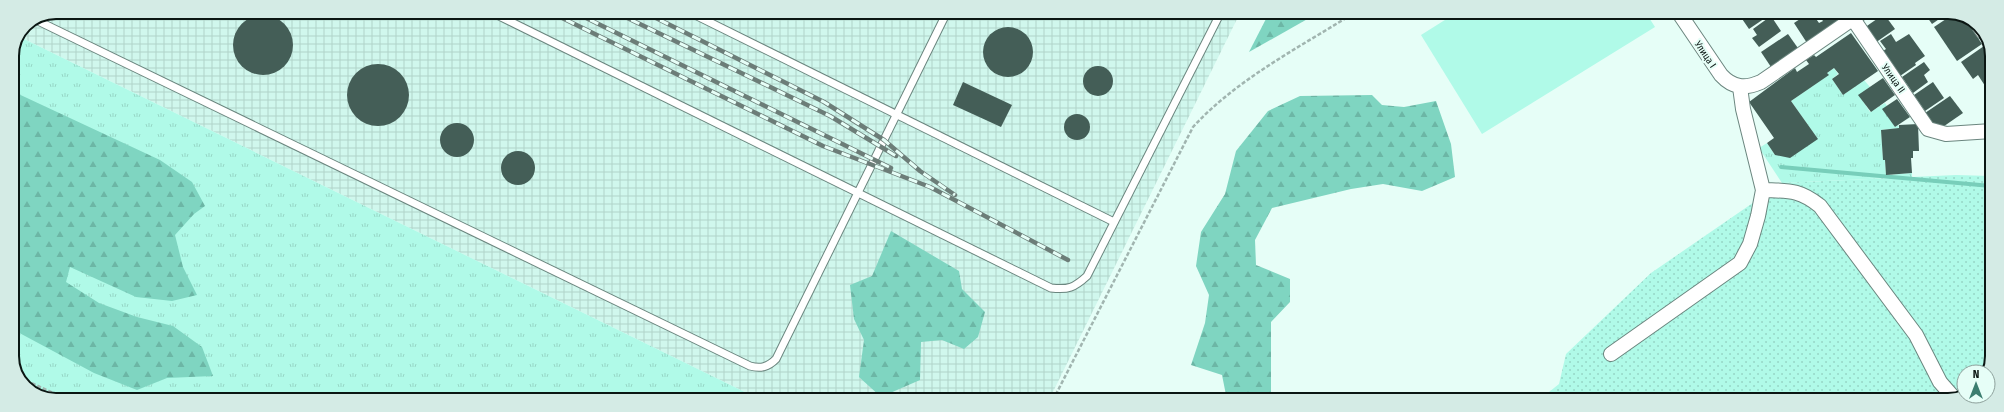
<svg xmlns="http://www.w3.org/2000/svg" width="2004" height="412" font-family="'Fira Sans Condensed',sans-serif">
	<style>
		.industrial { fill: url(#industrial-grid) }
		.grass { fill: url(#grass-tufts) }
		.forest { fill: url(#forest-firs) }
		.garden { fill: url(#garden-dots) }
		.pitch { fill: #b0fae8 }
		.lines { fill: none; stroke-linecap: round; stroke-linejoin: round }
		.stream { stroke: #78ceba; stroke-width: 4 }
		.building { fill: #445e57 }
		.service-casing { stroke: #6b867f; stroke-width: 9 }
		.minor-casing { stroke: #6b867f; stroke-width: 16 }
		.path { stroke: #a1b5b0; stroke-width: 2.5; stroke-dasharray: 4 2; stroke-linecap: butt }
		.service { stroke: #fff; stroke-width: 7 }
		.minor { stroke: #fff; stroke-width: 14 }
		.rail-casing { stroke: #6c7d78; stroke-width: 4.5 }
		.rail { stroke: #e6fef7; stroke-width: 3; stroke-dasharray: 9; stroke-linecap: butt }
		.labels { text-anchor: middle; stroke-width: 4; stroke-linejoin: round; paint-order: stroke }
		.street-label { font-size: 10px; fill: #0b1613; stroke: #e6fef7 }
		.rim { fill: none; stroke: #0b1613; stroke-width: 2 }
	</style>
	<defs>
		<pattern id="industrial-grid" width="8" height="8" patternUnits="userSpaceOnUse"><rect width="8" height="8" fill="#d0f7ed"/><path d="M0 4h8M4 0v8" fill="none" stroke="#b1d3ca"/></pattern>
		<pattern id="grass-tufts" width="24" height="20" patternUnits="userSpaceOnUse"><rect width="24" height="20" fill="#b0fae8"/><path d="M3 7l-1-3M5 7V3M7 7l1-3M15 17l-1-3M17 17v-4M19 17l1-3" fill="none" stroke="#96d6c6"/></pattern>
		<pattern id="forest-firs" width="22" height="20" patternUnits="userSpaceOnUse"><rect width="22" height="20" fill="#7fd5c1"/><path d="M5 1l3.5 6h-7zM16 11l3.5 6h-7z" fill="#6cb6a5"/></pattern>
		<pattern id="garden-dots" width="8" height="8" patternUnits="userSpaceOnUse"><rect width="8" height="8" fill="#b0fae8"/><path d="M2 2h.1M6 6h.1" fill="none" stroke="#96d6c6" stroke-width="1.8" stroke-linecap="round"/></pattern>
	</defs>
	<rect width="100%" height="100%" fill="#e6fef7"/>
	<polygon class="industrial" points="56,12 1240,13 1049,400 759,399 20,37 25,25"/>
	<g class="grass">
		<polygon points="20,37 759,399 48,399 25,387 12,361 12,56"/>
		<polygon points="1834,68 1838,74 1832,79 1843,95 1864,80 1870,87 1859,95 1870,112 1885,103 1887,106 1883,109 1895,127 1898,125 1899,128 1881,130 1883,159 1885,160 1886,175 1912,173 1912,177 1782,183 1759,148 1767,143 1775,155 1817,138 1791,101 1828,75 1827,73"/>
	</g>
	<g class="forest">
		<polygon points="1269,13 1318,13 1249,52"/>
		<polygon points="12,91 160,160 192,182 205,206 194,214 175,235 183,267 197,295 172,301 136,297 70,267 66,282 99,303 137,317 173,326 202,347 213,376 167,378 137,390 94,373 12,329"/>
		<polygon points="1372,95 1382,105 1404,107 1436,101 1451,144 1455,177 1422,191 1383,184 1351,189 1272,208 1255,240 1256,265 1290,279 1290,302 1271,322 1271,400 1227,400 1222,375 1191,365 1205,323 1209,295 1196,266 1201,232 1225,194 1236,151 1268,111 1300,96"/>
		<polygon points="891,231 959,271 962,289 985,312 978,337 964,349 942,340 921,342 920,380 881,397 859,377 864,340 854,319 850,285 872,276"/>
	</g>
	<polygon class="garden" points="1956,175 1991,176 1991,364 1987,372 1964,372 1964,394 1948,400 1539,400 1559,384 1566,354 1651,273 1782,183"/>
	<polygon class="pitch" points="1456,13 1646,13 1655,27 1482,134 1421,35"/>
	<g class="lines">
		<polyline class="stream" points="1781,167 1991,186"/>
	</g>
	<g class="building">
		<polygon points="1738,13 1771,13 1771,14 1749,29"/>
		<polygon points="1809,13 1812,13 1819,23 1823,21 1817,13 1840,13 1844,18 1807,43 1794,23"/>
		<polygon points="1908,13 1919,13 1912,18"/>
		<polygon points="1926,13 1948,13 1932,24 1925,14"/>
		<polygon points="1955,13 1964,17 1982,44 1957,61 1934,27"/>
		<polygon points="1884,14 1895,29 1875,43 1864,28"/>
		<circle cx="263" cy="45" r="30"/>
		<polygon points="1771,16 1781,31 1759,47 1752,38 1757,35 1753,29"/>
		<circle cx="1008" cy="52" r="25"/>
		<polygon points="1851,33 1878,71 1843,95 1832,79 1839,74 1834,68 1827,73 1829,75 1791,101 1818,139 1790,158 1775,155 1767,143 1774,138 1749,102 1795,68 1797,72 1809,64 1806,60 1814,55 1816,57"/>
		<polygon points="1788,34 1800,51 1773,70 1761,52"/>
		<polygon points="1891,34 1896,42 1909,34 1925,56 1915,63 1916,65 1900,76 1883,51 1886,49 1880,41"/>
		<polygon points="1984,46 1992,56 1992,90 1989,92 1978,75 1973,79 1961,62"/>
		<polygon points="1924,62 1930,70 1924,75 1928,82 1913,93 1902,77"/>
		<circle cx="378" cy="95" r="31"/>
		<circle cx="1098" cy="81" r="15"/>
		<polygon points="1883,78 1895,95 1871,112 1858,95"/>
		<polygon points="963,82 1012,105 1001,127 953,105"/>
		<polygon points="1933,82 1944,98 1925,111 1914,95"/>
		<polygon points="1950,96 1963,113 1937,131 1925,113"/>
		<polygon points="1897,99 1910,117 1895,127 1882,109"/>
		<circle cx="1077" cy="127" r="13"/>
		<circle cx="457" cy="140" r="17"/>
		<polygon points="1918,124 1919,151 1913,151 1913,158 1911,158 1912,173 1886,175 1885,160 1883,160 1881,130 1899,128 1899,125"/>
		<circle cx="518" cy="168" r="17"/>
	</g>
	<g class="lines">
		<defs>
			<g id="service">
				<path d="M491,12l560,276c17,2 23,0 36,-12l134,-264"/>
				<polyline points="689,12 1114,222"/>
				<path d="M36,20l714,346c11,3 18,1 26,-7l171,-347"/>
			</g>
			<g id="minor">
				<path d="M1679,13l42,62c12,13 24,14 40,7l100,-69"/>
				<polyline points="1849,13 1928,129 1946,134 1992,131"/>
				<polyline points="1979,26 1983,32"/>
				<path d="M1763,190c25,1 36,-1 57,16l96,129 24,47 14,16"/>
				<polyline points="1611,354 1740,263 1750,244 1758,216 1763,190 1743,109 1740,87"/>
			</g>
		</defs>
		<use href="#service" class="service-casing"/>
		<use href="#minor" class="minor-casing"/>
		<g class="path">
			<polyline points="21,378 66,399"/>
			<path d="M1053,400l140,-273c44,-48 107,-80 161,-114"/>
		</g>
		<use href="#service" class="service"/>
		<use href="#minor" class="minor"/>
		<defs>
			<g id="rail">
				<polyline points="550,12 823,146 930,187 1068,260"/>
				<polyline points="574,12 891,168"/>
				<polyline points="615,12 830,116 896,156"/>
				<polyline points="644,12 824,102 884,140 920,171 955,195"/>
			</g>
		</defs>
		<use href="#rail" class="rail-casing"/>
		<use href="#rail" class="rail"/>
	</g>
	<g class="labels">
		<g class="street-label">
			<text transform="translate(1706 54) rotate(56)" y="4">Улица I</text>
			<text transform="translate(1894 78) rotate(55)" y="4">Улица II</text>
		</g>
	</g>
	<path d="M0 0H2004V412H0ZM56 19H1948A37 37 0 0 1 1985 56V356A37 37 0 0 1 1948 393H56A37 37 0 0 1 19 356V56A37 37 0 0 1 56 19Z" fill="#d4ebe5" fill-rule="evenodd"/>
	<path class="rim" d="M56 19H1948A37 37 0 0 1 1985 56V356A37 37 0 0 1 1948 393H56A37 37 0 0 1 19 356V56A37 37 0 0 1 56 19Z"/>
	<g transform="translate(1976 384)"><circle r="19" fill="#e6fef7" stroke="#8ea19c"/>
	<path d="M0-3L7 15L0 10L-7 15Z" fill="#3b7e70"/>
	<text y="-6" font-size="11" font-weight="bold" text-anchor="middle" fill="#0b1613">N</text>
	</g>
</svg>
